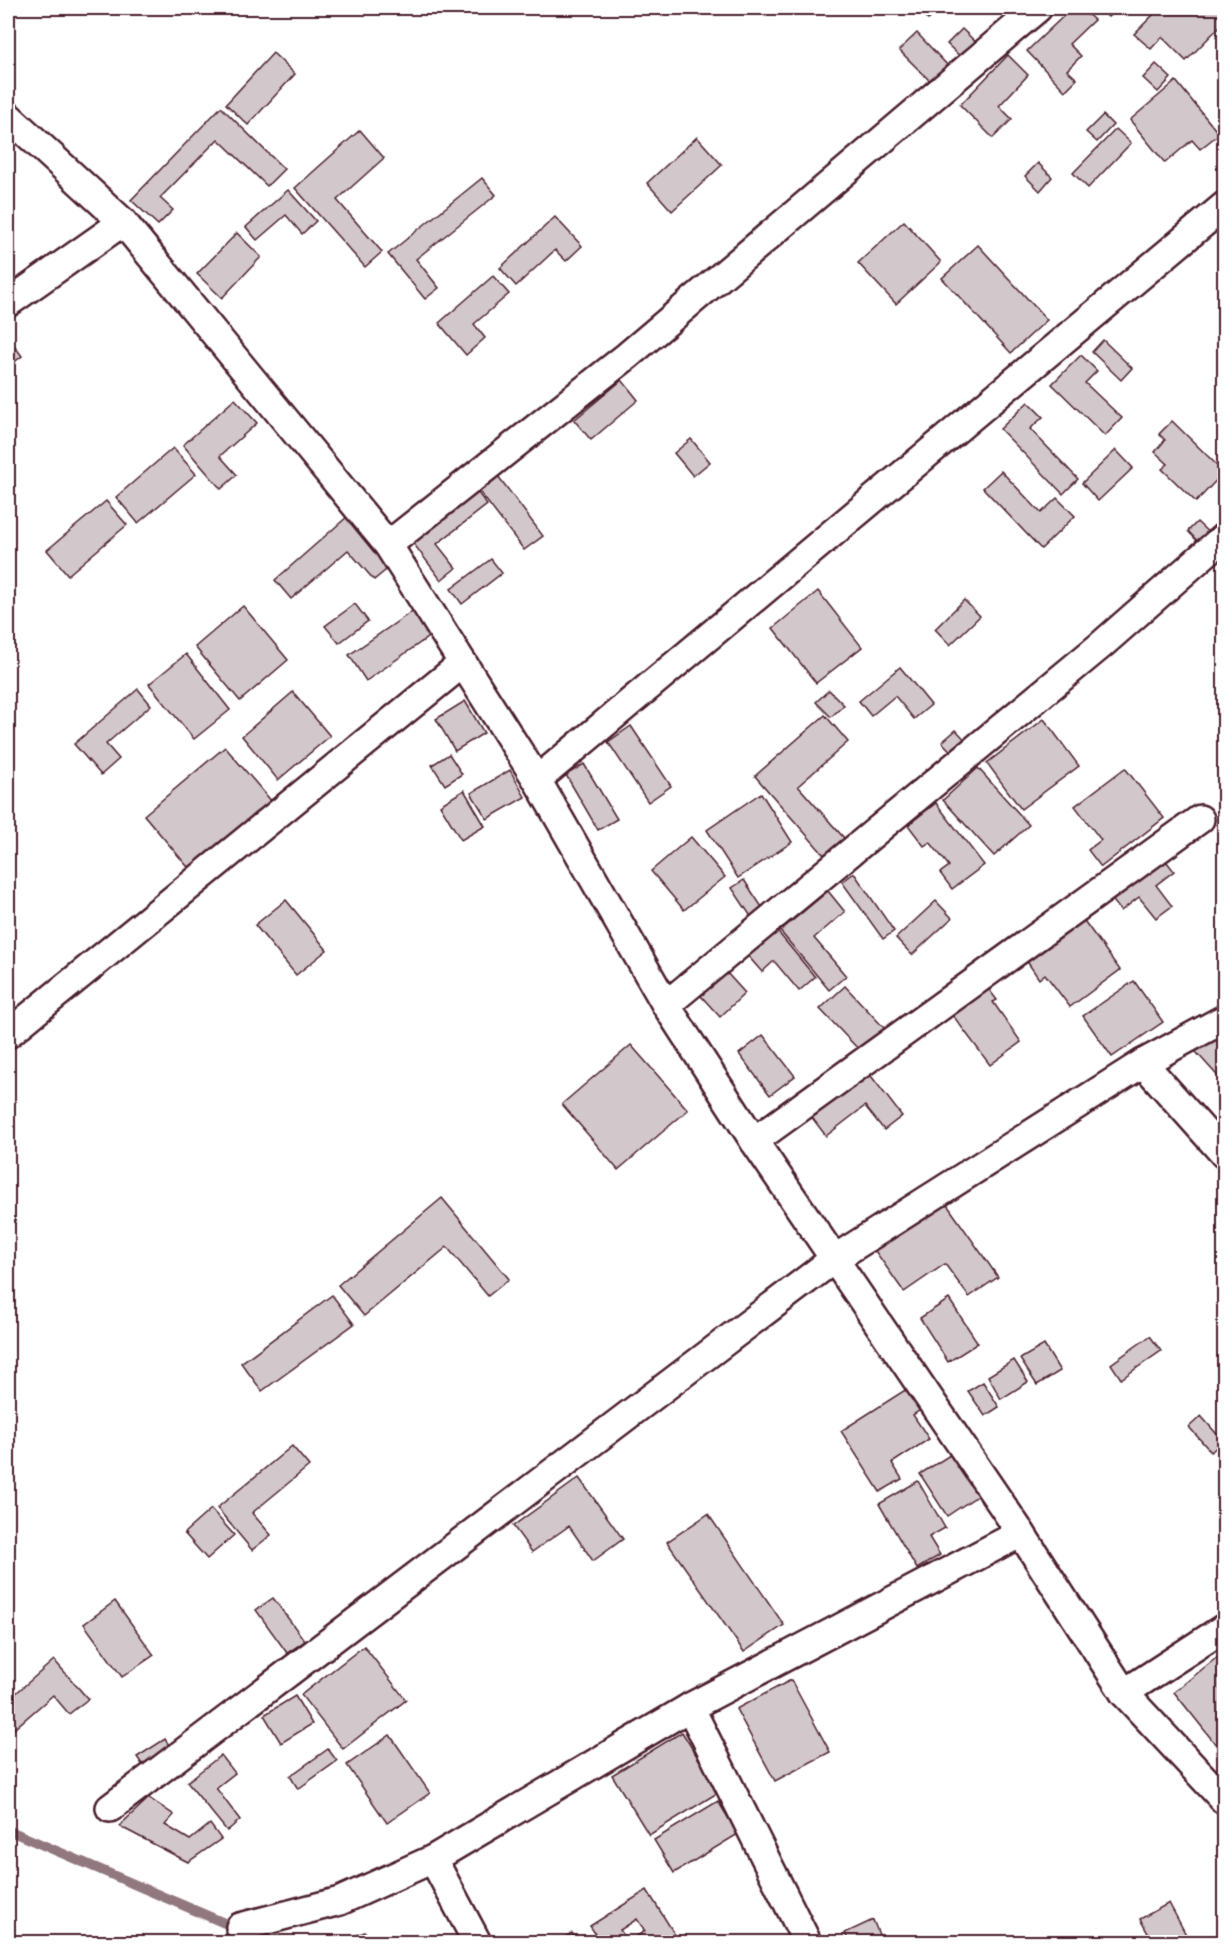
<svg xmlns="http://www.w3.org/2000/svg" width="1232" height="1950" font-family="'Patrick Hand',sans-serif">
	<style>
		.lines { fill: none; stroke-linecap: round; stroke-linejoin: round }
		.stream { stroke: #91787e; stroke-width: 10 }
		.building { fill: #d2c7cb; stroke: #4a1f2b; stroke-width: 1.5 }
		.street-casing { stroke: #4a1f2b; stroke-width: 32 }
		.street { stroke: #fff; stroke-width: 27 }
	</style>
	<rect width="100%" height="100%" fill="#fff"/>
	<filter id="ink" filterUnits="userSpaceOnUse"><feTurbulence type="fractalNoise" baseFrequency=".0167" numOctaves="2"/><feDisplacementMap in="SourceGraphic" scale="12" xChannelSelector="R" yChannelSelector="G"/><feConvolveMatrix kernelMatrix="1 2 1 2 8 2 1 2 1" color-interpolation-filters="sRGB"/></filter>
	<g filter="url(#ink)">
		<g class="lines">
			<polyline class="stream" points="8,1830 229,1925 229,1942"/>
		</g>
		<g class="building">
			<polygon points="917,8 943,8 928,20"/>
			<polygon points="1072,8 1081,8 1094,20 1069,44 1081,56 1067,70 1077,79 1065,91 1027,51"/>
			<polygon points="1099,8 1118,8 1108,17"/>
			<polygon points="1160,8 1222,8 1224,10 1224,22 1186,61 1162,37 1151,49 1134,34"/>
			<polygon points="962,29 981,47 966,62 947,44"/>
			<polygon points="917,33 950,68 933,84 899,50"/>
			<polygon points="273,53 295,74 248,125 226,104"/>
			<polygon points="1008,55 1028,75 999,106 1012,119 993,138 960,105"/>
			<polygon points="1156,64 1171,78 1158,92 1143,78"/>
			<polygon points="1176,81 1219,134 1200,149 1192,140 1165,163 1130,120"/>
			<polygon points="221,107 284,169 267,186 218,139 160,198 173,210 158,225 131,200"/>
			<polygon points="1103,115 1113,125 1097,142 1086,132"/>
			<polygon points="1116,129 1131,143 1088,188 1073,173"/>
			<polygon points="360,130 384,158 337,200 382,252 365,267 295,188"/>
			<polygon points="697,137 722,165 672,211 647,183"/>
			<polygon points="1038,163 1052,177 1040,191 1025,176"/>
			<polygon points="482,178 496,195 416,259 439,288 425,299 388,254"/>
			<polygon points="288,190 316,221 302,234 286,215 257,240 246,227"/>
			<polygon points="555,217 582,246 566,261 555,250 516,286 500,268"/>
			<polygon points="904,221 941,262 896,304 858,263"/>
			<polygon points="237,233 261,257 222,298 197,274"/>
			<polygon points="978,245 1047,320 1011,353 942,278"/>
			<polygon points="493,276 509,294 474,324 485,338 466,355 439,323"/>
			<polygon points="8,337 22,356 8,367"/>
			<polygon points="1103,340 1132,368 1121,380 1092,352"/>
			<polygon points="1081,355 1097,371 1085,383 1122,418 1105,436 1052,384"/>
			<polygon points="622,380 638,400 591,440 574,420"/>
			<polygon points="235,399 257,423 220,456 237,475 221,489 183,445"/>
			<polygon points="1028,402 1043,417 1030,429 1078,479 1063,494 1000,429"/>
			<polygon points="1172,421 1224,472 1196,502 1162,469 1168,464 1155,452 1165,440 1159,434"/>
			<polygon points="691,439 710,462 693,476 674,453"/>
			<polygon points="173,448 196,474 138,523 116,497"/>
			<polygon points="1116,450 1133,468 1098,501 1082,483"/>
			<polygon points="1001,471 1041,513 1057,498 1075,516 1041,549 983,488"/>
			<polygon points="498,476 543,536 524,550 479,491"/>
			<polygon points="476,490 487,505 437,544 456,568 441,580 410,539"/>
			<polygon points="106,501 127,525 68,575 47,550"/>
			<polygon points="348,516 391,566 374,580 348,550 291,599 275,580"/>
			<polygon points="1197,522 1212,536 1202,546 1188,531"/>
			<polygon points="491,559 502,573 462,604 451,589"/>
			<polygon points="818,591 862,647 816,683 773,628"/>
			<polygon points="964,600 980,616 950,645 935,629"/>
			<polygon points="355,604 368,621 339,643 325,626"/>
			<polygon points="243,606 288,660 240,701 195,647"/>
			<polygon points="417,608 434,633 366,681 349,655"/>
			<polygon points="186,654 230,710 194,739 149,684"/>
			<polygon points="900,667 931,705 914,719 895,696 871,716 859,701"/>
			<polygon points="138,689 151,705 106,744 119,759 101,775 74,744"/>
			<polygon points="829,690 844,705 831,717 816,702"/>
			<polygon points="293,692 330,736 278,780 242,736"/>
			<polygon points="465,701 484,733 455,751 436,719"/>
			<polygon points="825,715 848,742 798,786 852,847 832,864 755,776"/>
			<polygon points="1044,719 1079,766 1021,809 987,763"/>
			<polygon points="631,726 671,786 648,802 608,742"/>
			<polygon points="956,730 971,746 958,759 942,742"/>
			<polygon points="225,747 273,803 192,872 144,815"/>
			<polygon points="449,754 462,774 445,785 432,765"/>
			<polygon points="584,764 617,819 598,830 566,775"/>
			<polygon points="978,768 1029,825 994,856 943,800"/>
			<polygon points="1125,768 1164,818 1101,867 1088,850 1101,840 1075,806"/>
			<polygon points="510,770 525,797 487,819 471,793"/>
			<polygon points="464,790 485,826 461,840 440,805"/>
			<polygon points="761,793 792,842 738,878 707,830"/>
			<polygon points="936,803 984,865 952,889 940,873 949,866 930,842 924,846 908,825"/>
			<polygon points="691,837 725,877 684,910 651,871"/>
			<polygon points="1163,857 1174,871 1156,885 1172,906 1156,918 1139,897 1121,911 1110,897"/>
			<polygon points="854,873 894,931 883,939 842,882"/>
			<polygon points="744,880 764,910 752,918 732,888"/>
			<polygon points="828,891 845,912 814,938 846,976 829,990 780,931"/>
			<polygon points="286,900 327,950 296,975 255,925"/>
			<polygon points="936,901 952,918 912,955 896,938"/>
			<polygon points="1082,918 1120,970 1070,1007 1045,974 1039,979 1026,960"/>
			<polygon points="777,931 815,977 799,991 774,961 762,972 748,956"/>
			<polygon points="726,972 745,993 720,1017 701,996"/>
			<polygon points="1134,981 1163,1022 1112,1057 1083,1016"/>
			<polygon points="845,986 886,1030 862,1053 820,1009"/>
			<polygon points="987,987 997,1000 993,1002 1021,1042 990,1065 951,1013"/>
			<polygon points="1224,1032 1224,1083 1195,1051"/>
			<polygon points="763,1035 795,1076 770,1095 739,1054"/>
			<polygon points="631,1045 688,1110 618,1170 562,1104"/>
			<polygon points="868,1072 902,1116 884,1130 865,1106 826,1136 810,1115"/>
			<polygon points="442,1198 509,1279 488,1296 447,1247 364,1316 338,1285"/>
			<polygon points="943,1199 998,1277 969,1297 945,1264 904,1292 873,1248"/>
			<polygon points="332,1295 354,1324 262,1391 241,1363"/>
			<polygon points="949,1299 978,1343 948,1362 920,1318"/>
			<polygon points="1150,1336 1161,1351 1121,1379 1111,1364"/>
			<polygon points="1044,1345 1060,1371 1037,1385 1020,1359"/>
			<polygon points="1014,1360 1028,1382 1001,1399 988,1376"/>
			<polygon points="983,1382 999,1407 985,1416 968,1391"/>
			<polygon points="913,1385 926,1406 913,1415 929,1439 892,1463 902,1479 880,1492 841,1431"/>
			<polygon points="1201,1416 1223,1441 1211,1452 1189,1427"/>
			<polygon points="292,1446 309,1466 252,1513 271,1535 252,1550 217,1508"/>
			<polygon points="956,1451 983,1492 947,1516 920,1474"/>
			<polygon points="579,1478 623,1539 593,1561 569,1526 532,1552 513,1526"/>
			<polygon points="918,1481 945,1528 929,1537 940,1555 917,1569 879,1504"/>
			<polygon points="211,1509 234,1535 207,1559 184,1533"/>
			<polygon points="708,1514 784,1625 744,1652 667,1542"/>
			<polygon points="273,1598 305,1641 287,1653 256,1610"/>
			<polygon points="115,1601 154,1655 122,1677 84,1624"/>
			<polygon points="364,1646 406,1700 343,1749 301,1695"/>
			<polygon points="1221,1654 1224,1658 1224,1740 1217,1746 1174,1692"/>
			<polygon points="54,1660 88,1699 69,1714 53,1695 8,1734 8,1700"/>
			<polygon points="791,1680 830,1752 775,1781 736,1709"/>
			<polygon points="295,1696 312,1724 281,1743 264,1715"/>
			<polygon points="682,1732 719,1792 649,1835 612,1775"/>
			<polygon points="390,1735 430,1793 387,1823 347,1765"/>
			<polygon points="165,1739 172,1750 144,1767 137,1757"/>
			<polygon points="328,1749 337,1761 298,1789 290,1776"/>
			<polygon points="221,1755 235,1773 216,1788 240,1820 227,1831 187,1782"/>
			<polygon points="149,1798 174,1815 165,1825 190,1840 210,1824 221,1839 188,1862 119,1826"/>
			<polygon points="718,1801 738,1834 674,1873 654,1840"/>
			<polygon points="647,1890 677,1938 670,1942 642,1942 637,1936 645,1931 637,1919 620,1930 628,1942 601,1942 590,1926"/>
			<polygon points="1169,1903 1190,1942 1139,1942 1150,1937 1140,1919"/>
			<polygon points="873,1920 882,1942 849,1942 845,1933"/>
			<polygon points="365,1932 369,1942 338,1942"/>
			<polygon points="572,1933 578,1942 556,1942"/>
		</g>
		<g class="lines">
			<defs>
				<g id="street">
					<polyline points="8,116 123,222 388,545 537,780 666,1005 754,1141 1021,1533 1124,1693"/>
					<polyline points="8,303 123,222"/>
					<polyline points="388,545 627,356 1038,8"/>
					<polyline points="537,780 1224,206"/>
					<polyline points="666,1005 1100,646 1224,537"/>
					<polyline points="8,1034 463,663"/>
					<polyline points="1143,1063 1224,1154"/>
					<polyline points="754,1141 1200,819"/>
					<polyline points="1224,1628 1124,1693 1224,1800"/>
					<polyline points="690,1707 807,1942"/>
					<polyline points="110,1808 834,1259 1143,1063 1224,1019"/>
					<polyline points="433,1859 477,1942"/>
					<polyline points="240,1927 340,1901 433,1859 690,1707 1021,1533"/>
				</g>
			</defs>
			<use href="#street" class="street-casing"/>
			<use href="#street" class="street"/>
		</g>
	</g>
	<rect width="1232" height="1950" fill="none" stroke="#fff" stroke-width="30"/>
	<rect x="15" y="15" width="1202" height="1920" fill="none" stroke="#4a1f2b" stroke-width="2" filter="url(#ink)"/>
</svg>
